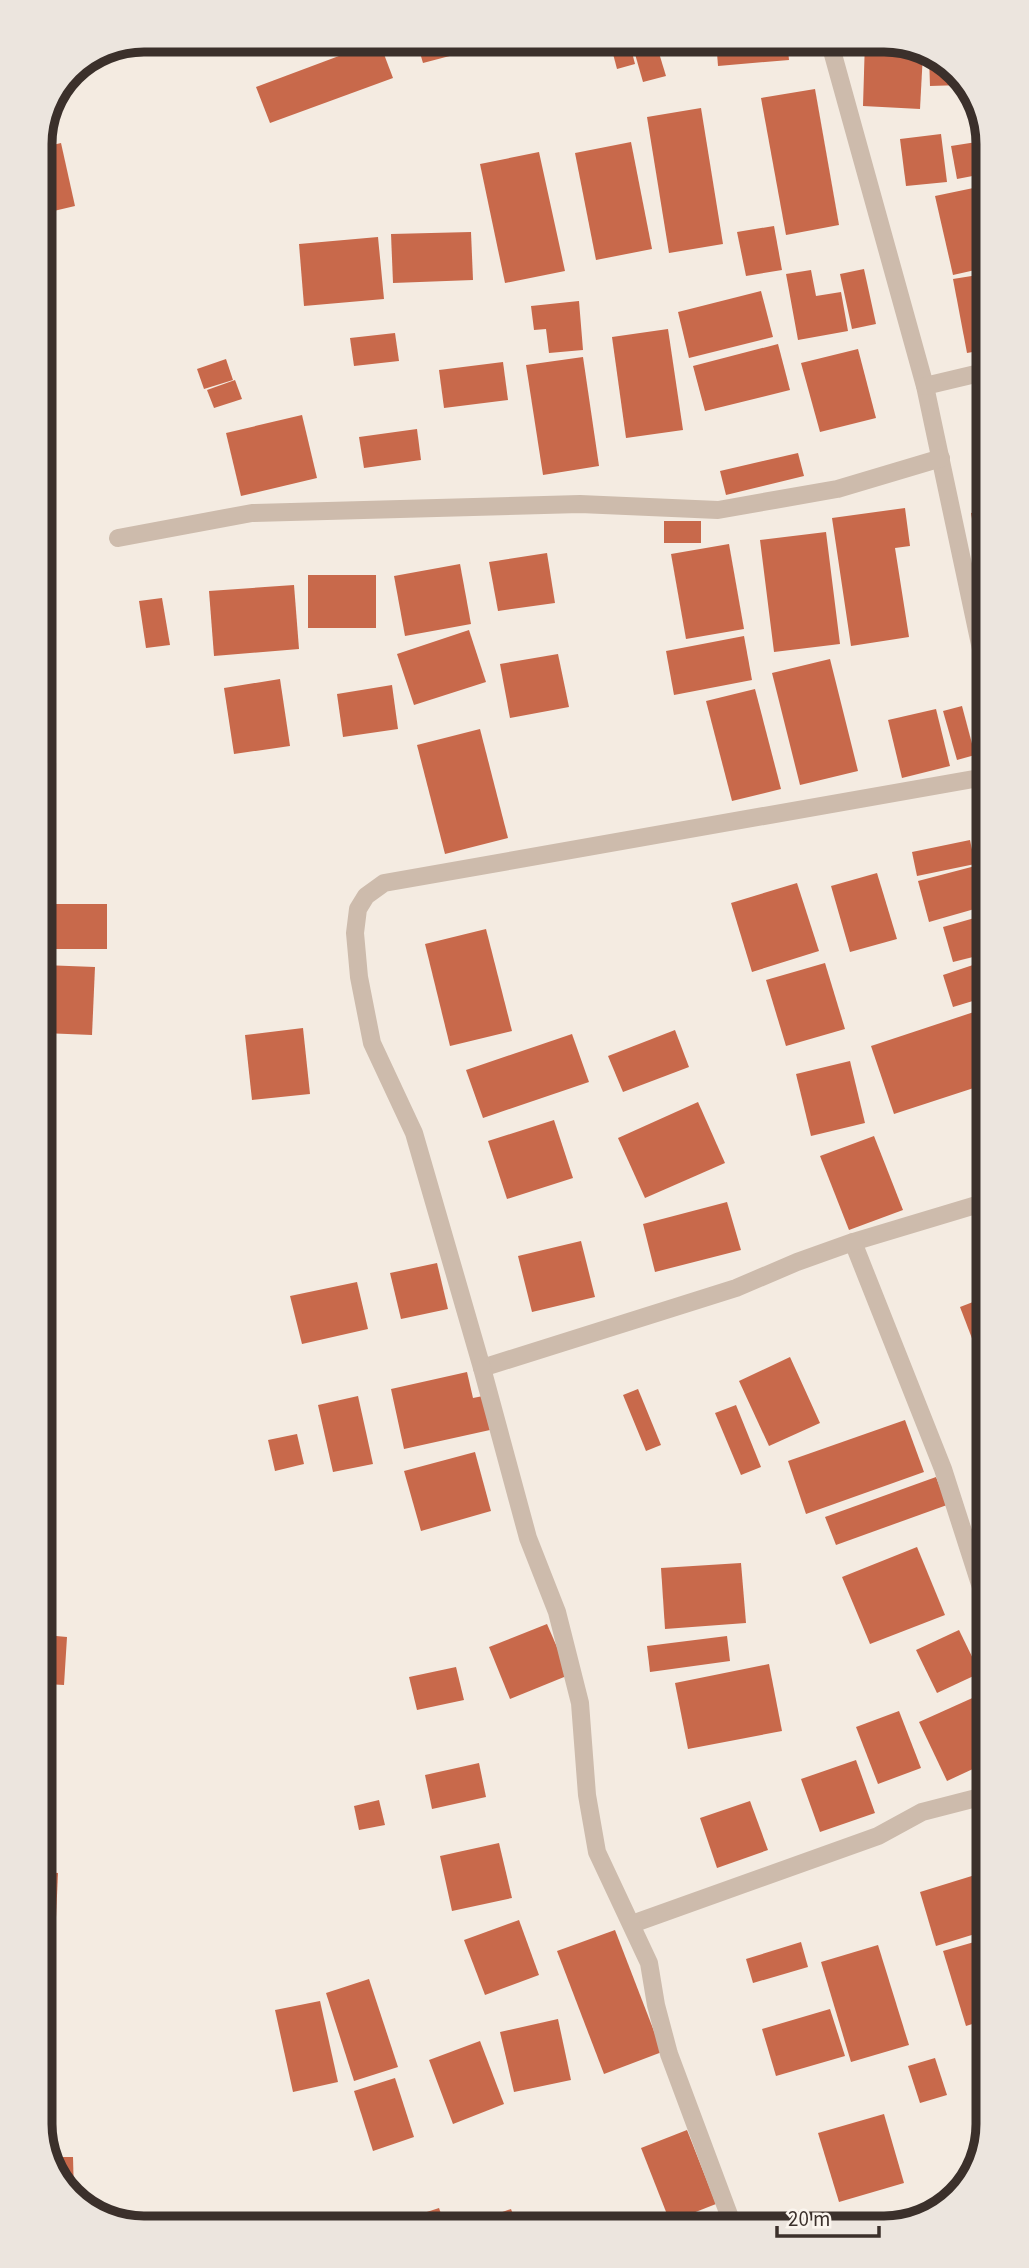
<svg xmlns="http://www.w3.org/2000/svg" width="1029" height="2268" font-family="'Source Sans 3',sans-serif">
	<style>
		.building { fill: #c8694b }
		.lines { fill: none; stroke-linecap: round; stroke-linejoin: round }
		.street { stroke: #cdbbac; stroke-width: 18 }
		.rim { fill: none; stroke: #3b302b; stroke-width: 9 }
	</style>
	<rect width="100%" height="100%" fill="#f4ebe1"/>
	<g class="building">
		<polygon points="416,40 507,40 507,41 423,63"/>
		<polygon points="631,40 655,40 666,76 643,82"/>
		<polygon points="716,40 787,40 789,60 718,66"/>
		<polygon points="865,40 891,41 923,53 920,109 863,106"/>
		<polygon points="379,41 393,78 270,123 256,87"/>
		<polygon points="555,41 556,52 533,55 532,44"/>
		<polygon points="630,45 635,64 617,69 612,50"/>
		<polygon points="929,55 948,62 962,81 962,85 930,86"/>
		<polygon points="815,89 839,225 786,235 761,98"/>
		<polygon points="701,108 723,244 669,253 647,117"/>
		<polygon points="941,134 947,182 906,186 900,139"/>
		<polygon points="983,141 983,174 957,179 951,146"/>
		<polygon points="631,142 652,249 596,260 575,153"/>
		<polygon points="61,143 75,206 41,214 40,148"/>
		<polygon points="539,152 565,271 505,283 480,164"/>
		<polygon points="983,186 984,268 953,275 935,196"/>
		<polygon points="774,226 782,270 746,276 737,232"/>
		<polygon points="471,232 473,280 393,283 391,234"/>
		<polygon points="378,237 384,299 304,306 299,244"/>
		<polygon points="864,269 876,324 852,329 840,274"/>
		<polygon points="811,270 816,296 841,292 848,331 798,340 786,274"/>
		<polygon points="984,274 984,350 967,353 953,279"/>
		<polygon points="761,291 773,337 689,358 678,312"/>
		<polygon points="579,301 583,350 549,353 546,329 534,330 531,306"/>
		<polygon points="668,329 683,430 626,438 612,337"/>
		<polygon points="395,333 399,361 354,366 350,338"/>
		<polygon points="778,344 790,390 705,411 693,366"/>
		<polygon points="858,349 876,418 820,432 801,363"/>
		<polygon points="583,357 599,466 543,475 526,365"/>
		<polygon points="226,359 233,380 204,389 197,369"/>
		<polygon points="503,362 508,400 444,408 439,370"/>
		<polygon points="235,380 242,399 214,408 207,390"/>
		<polygon points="302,415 317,478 241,496 226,433"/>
		<polygon points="417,429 421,460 364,468 359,437"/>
		<polygon points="798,453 804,476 726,495 720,471"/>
		<polygon points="905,508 910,546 895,548 909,637 851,646 832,518"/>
		<polygon points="984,511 984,546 977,548 971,513"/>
		<rect x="664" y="521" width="37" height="22"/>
		<polygon points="826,532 840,644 774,652 760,540"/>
		<polygon points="729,544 744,629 686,639 671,554"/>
		<polygon points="547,553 555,603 498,611 489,562"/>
		<polygon points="460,564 471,624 405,636 394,576"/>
		<rect x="308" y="575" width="68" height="53"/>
		<polygon points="294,585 299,649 214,656 209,591"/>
		<polygon points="162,598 170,645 146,648 139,601"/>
		<polygon points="469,630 486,682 414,705 397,654"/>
		<polygon points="744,636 752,680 674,695 666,651"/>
		<polygon points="558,654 569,707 510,718 500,664"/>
		<polygon points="830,659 858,771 800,785 772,673"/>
		<polygon points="42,677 44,677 46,725 42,725"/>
		<polygon points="280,679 290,746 234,754 224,688"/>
		<polygon points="392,685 398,729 343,737 337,694"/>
		<polygon points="755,689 781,789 732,801 706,701"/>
		<polygon points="962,706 975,755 957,760 943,711"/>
		<polygon points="936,709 950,766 902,778 888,720"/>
		<polygon points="480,729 508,838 445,854 417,745"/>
		<rect x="42" y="750" width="14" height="62"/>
		<polygon points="970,840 975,864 917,876 912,852"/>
		<polygon points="979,865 985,887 985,906 929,922 918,881"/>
		<polygon points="877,873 897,939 850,952 831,886"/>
		<polygon points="797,883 819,951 752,972 731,903"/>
		<rect x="43" y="904" width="64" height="45"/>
		<polygon points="985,915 985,954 953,962 943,927"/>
		<polygon points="486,929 512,1031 450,1046 425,944"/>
		<polygon points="985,961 986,997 953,1007 943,975"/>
		<polygon points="825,963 845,1029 786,1046 766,980"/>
		<polygon points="43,965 95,967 92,1035 43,1033"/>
		<polygon points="986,1008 986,1084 894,1114 871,1046"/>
		<polygon points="303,1028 310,1094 252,1100 245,1035"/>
		<polygon points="675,1030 689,1067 623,1092 608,1056"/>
		<polygon points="572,1034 589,1082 483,1118 466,1070"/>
		<polygon points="850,1061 865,1123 811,1136 796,1074"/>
		<polygon points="698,1102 725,1163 645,1198 618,1138"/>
		<polygon points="554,1120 573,1178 507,1199 488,1141"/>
		<polygon points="874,1136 903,1210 849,1230 820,1156"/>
		<polygon points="727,1202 741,1250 655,1272 643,1224"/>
		<polygon points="581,1241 595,1297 532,1312 518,1256"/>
		<polygon points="437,1263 448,1309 401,1319 390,1273"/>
		<polygon points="357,1282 368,1329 302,1344 290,1296"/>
		<polygon points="986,1297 987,1360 981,1362 960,1307"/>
		<polygon points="790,1357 820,1423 769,1446 739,1381"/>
		<polygon points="467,1372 473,1398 483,1396 490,1430 404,1449 391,1389"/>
		<polygon points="638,1389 661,1445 646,1451 623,1395"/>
		<polygon points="358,1396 373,1464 333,1472 318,1405"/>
		<polygon points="736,1405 761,1467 741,1475 715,1413"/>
		<polygon points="905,1420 924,1472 806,1514 788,1461"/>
		<polygon points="297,1434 304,1464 275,1471 268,1440"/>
		<polygon points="475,1452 491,1511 421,1531 404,1471"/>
		<polygon points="44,1460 51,1460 49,1517 44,1516"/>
		<polygon points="936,1477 947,1505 836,1545 825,1517"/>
		<polygon points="917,1547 945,1615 870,1644 842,1577"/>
		<polygon points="741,1563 746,1623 665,1629 661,1568"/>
		<polygon points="547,1624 569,1675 510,1699 489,1647"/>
		<polygon points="959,1630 980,1673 937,1693 916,1650"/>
		<polygon points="45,1635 67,1637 64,1685 45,1684"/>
		<polygon points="727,1636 730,1661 650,1672 647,1646"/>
		<polygon points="769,1664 782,1731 688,1749 675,1683"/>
		<polygon points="456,1667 464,1700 417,1710 409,1677"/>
		<polygon points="988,1691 988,1762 947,1781 919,1722"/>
		<polygon points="899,1711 921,1768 878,1784 856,1727"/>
		<polygon points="856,1760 875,1813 820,1832 801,1779"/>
		<polygon points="479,1763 486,1797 432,1809 425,1775"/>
		<polygon points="379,1800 385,1825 359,1830 354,1806"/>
		<polygon points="750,1801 768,1850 717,1868 700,1818"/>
		<polygon points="499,1843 512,1898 452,1911 440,1856"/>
		<polygon points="45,1872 58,1873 55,1940 45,1939"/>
		<polygon points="975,1875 988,1921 988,1930 936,1946 920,1892"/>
		<polygon points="519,1920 539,1975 485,1995 464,1940"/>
		<polygon points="615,1930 662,2052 604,2074 557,1951"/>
		<polygon points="988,1938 988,2019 966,2026 943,1951"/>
		<polygon points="801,1942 808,1967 753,1983 746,1959"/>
		<polygon points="878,1945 909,2045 851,2062 821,1962"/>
		<polygon points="369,1979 398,2067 354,2081 326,1993"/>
		<polygon points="320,2001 338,2082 293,2092 275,2010"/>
		<polygon points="830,2009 845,2056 776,2076 762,2029"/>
		<polygon points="558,2019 571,2080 514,2092 500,2032"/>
		<polygon points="480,2041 504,2104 453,2124 429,2060"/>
		<polygon points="935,2058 947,2095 920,2103 908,2066"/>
		<polygon points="395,2078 414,2137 373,2151 354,2091"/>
		<polygon points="884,2114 904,2183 839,2202 818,2133"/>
		<polygon points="687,2130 716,2204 670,2222 641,2148"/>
		<polygon points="46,2157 73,2157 74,2195"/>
		<polygon points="439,2208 445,2225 397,2226 396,2222"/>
		<polygon points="511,2209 517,2225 466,2225"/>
	</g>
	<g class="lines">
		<g class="street">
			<polyline points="829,40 925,386 985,668"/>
			<polyline points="925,386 984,372"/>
			<polyline points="118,538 252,513 580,504 718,510 837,489 941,458"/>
			<polyline points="853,1242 943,1469 987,1606"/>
			<polyline points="482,1368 736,1288 797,1262 853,1242 986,1202"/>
			<polyline points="632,1924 878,1836 922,1812 988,1795"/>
			<polyline points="732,2223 669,2054 656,2005 649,1963 597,1852 587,1795 580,1703 557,1612 528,1538 482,1368 414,1133 372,1043 359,977 355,933 358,909 366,896 384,883 985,777"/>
		</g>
	</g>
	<path d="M0 0H1029V2268H0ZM144 52H884A92 92 0 0 1 976 144V2124A92 92 0 0 1 884 2216H144A92 92 0 0 1 52 2124V144A92 92 0 0 1 144 52Z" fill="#ece5de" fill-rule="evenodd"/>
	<path class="rim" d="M144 52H884A92 92 0 0 1 976 144V2124A92 92 0 0 1 884 2216H144A92 92 0 0 1 52 2124V144A92 92 0 0 1 144 52Z"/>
	<path d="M777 2226v10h102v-10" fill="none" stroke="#3b302b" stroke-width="3.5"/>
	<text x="788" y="2226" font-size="21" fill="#3b302b" stroke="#fbf5ee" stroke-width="5" paint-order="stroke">20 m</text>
</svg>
